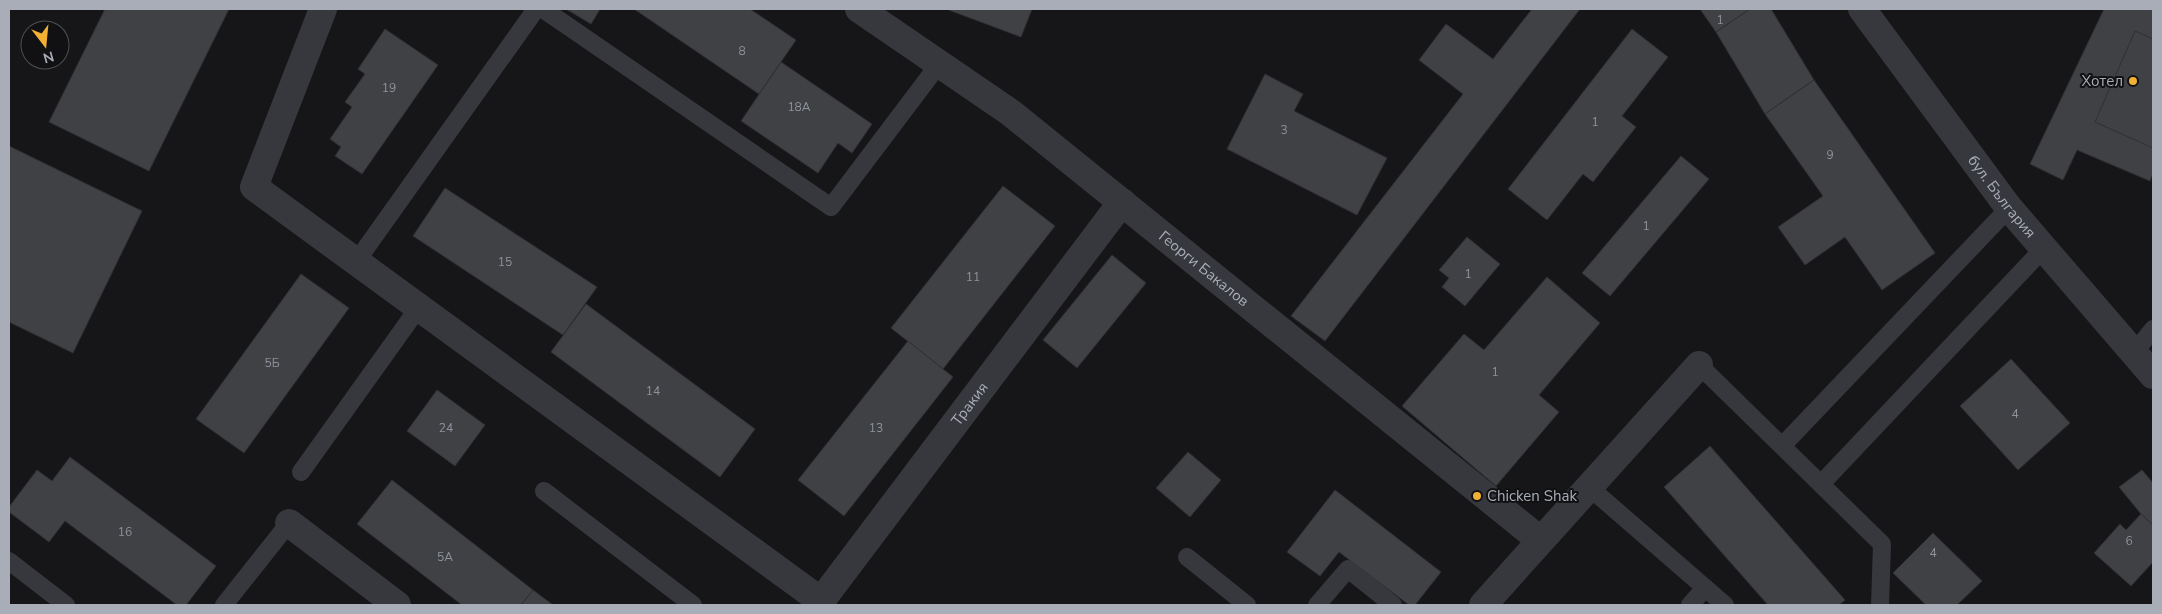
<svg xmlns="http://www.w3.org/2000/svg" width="2162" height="614" font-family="'Nunito Sans',sans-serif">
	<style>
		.building { fill: #404145; stroke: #303034 }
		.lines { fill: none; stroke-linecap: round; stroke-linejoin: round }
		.service { stroke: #37383d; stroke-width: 18 }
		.minor { stroke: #37383d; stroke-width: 28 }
		.tertiary { stroke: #37383d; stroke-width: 28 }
		.poi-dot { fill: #f2b134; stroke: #111113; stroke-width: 2 }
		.labels { text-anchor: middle; stroke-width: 4; stroke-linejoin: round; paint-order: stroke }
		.number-label { font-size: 12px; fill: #8e929b }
		.poi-label { font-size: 15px; fill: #a8adb8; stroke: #111113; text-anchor: end }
		.street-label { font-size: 15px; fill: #a8adb8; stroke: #111113 }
	</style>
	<rect width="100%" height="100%" fill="#161618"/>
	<g class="building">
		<polygon points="105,9 229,9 149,171 49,122"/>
		<polygon points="566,9 600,9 591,24"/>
		<polygon points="634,9 750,9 796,40 759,94"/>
		<polygon points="946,9 1032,9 1021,37"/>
		<polygon points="1532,9 1580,9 1325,341 1291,316 1463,94 1419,60 1446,24 1493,59"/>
		<polygon points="1700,9 1750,9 1716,32"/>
		<polygon points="1750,9 1771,9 1814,80 1765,114 1716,32"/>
		<polygon points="2104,9 2153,9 2153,173 2150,181 2077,150 2063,180 2030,164"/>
		<polygon points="385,29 438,65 362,174 335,156 341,147 330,139 352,107 345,102 365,74 358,69"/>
		<polygon points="1632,29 1668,57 1622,116 1636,127 1593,182 1583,174 1547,220 1508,189"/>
		<polygon points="2135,31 2153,39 2153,148 2095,122"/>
		<polygon points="781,62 872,124 852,153 838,143 818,173 741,121"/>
		<polygon points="1265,74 1303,94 1294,111 1387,158 1357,215 1227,149"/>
		<polygon points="1814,80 1935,253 1882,290 1845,237 1805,265 1778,227 1823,196 1765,114"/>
		<polygon points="9,146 142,211 73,353 9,322"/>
		<polygon points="1681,156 1709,179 1610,296 1582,273"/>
		<polygon points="1003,186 1055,226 943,369 891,328"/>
		<polygon points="445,188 597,287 563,335 413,236"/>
		<polygon points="1467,237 1500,264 1465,306 1442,287 1449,278 1439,270"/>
		<polygon points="1112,255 1146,283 1077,368 1043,340"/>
		<polygon points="301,274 349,308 244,453 196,419"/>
		<polygon points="1547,277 1600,323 1539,395 1559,412 1496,486 1402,406 1464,334 1484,350"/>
		<polygon points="586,304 755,429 720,477 551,352"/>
		<polygon points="908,341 953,377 844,516 798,480"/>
		<polygon points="2011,359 2070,423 2018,470 1960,406"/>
		<polygon points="437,390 485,425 455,466 407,431"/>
		<polygon points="1710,446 1845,600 1839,605 1768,605 1664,487"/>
		<polygon points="1188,452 1221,480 1190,517 1156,488"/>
		<polygon points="70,457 216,566 186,605 177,605 65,521 49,542 9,512 9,507 37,470 52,481"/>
		<polygon points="2142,470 2153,483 2153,525 2141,514 2119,487"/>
		<polygon points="392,480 533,590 521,605 462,605 357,524"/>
		<polygon points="1335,490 1441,572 1415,605 1409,605 1339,552 1320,576 1287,552"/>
		<polygon points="2141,514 2153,525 2153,562 2131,586 2094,553 2120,524 2126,530"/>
		<polygon points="1933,533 1982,581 1957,605 1926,605 1893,573"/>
		<polygon points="533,590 553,605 521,605"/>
	</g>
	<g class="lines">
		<g class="service">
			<polyline points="543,9 831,207 939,64"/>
			<polyline points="356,262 536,9"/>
			<polyline points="2134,353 2153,329"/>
			<polyline points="1699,365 1882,544 1880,605"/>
			<polyline points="1782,446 2009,208"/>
			<polyline points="301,472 419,307"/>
			<polyline points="1821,484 2044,248"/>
			<polyline points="1589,487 1725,605"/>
			<polyline points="544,491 693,605"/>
			<polyline points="1187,557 1247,605"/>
			<polyline points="9,561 66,605"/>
			<polyline points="224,605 289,523"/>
			<polyline points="1317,605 1348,569 1393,605"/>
			<polyline points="1690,605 1705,588"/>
		</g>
		<g class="minor">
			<polyline points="323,9 254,187 821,601"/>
			<path id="s1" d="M859,9l152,104 529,427"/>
			<polyline points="289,523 397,605"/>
			<path id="s2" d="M818,605l304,-403"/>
			<polyline points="1483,605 1699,365"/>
		</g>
		<path class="tertiary" id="s3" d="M1862,9l147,199 144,167"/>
	</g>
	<g class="poi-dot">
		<circle cx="2133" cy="81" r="5"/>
		<circle cx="1477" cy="496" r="5"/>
	</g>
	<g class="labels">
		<g class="number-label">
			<text x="1720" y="24">1</text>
			<text x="742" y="55">8</text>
			<text x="389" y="92">19</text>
			<text x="799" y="111">18А</text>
			<text x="1595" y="126">1</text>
			<text x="1284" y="134">3</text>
			<text x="1830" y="159">9</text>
			<text x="1646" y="230">1</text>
			<text x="505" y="266">15</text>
			<text x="1468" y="278">1</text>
			<text x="973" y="281">11</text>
			<text x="272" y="367">5Б</text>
			<text x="1495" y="376">1</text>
			<text x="653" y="395">14</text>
			<text x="2015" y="418">4</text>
			<text x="446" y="432">24</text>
			<text x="876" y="432">13</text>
			<text x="125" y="536">16</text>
			<text x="2129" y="545">6</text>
			<text x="1933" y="557">4</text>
			<text x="445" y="561">5А</text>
		</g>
		<g class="poi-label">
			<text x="2123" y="86">Хотел</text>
			<text x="1487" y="501" text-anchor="start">Chicken Shak</text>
		</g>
		<g class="street-label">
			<text dy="5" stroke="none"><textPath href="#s3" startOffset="234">бул. България</textPath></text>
			<text dy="5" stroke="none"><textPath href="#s1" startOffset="432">Георги Бакалов</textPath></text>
			<text dy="5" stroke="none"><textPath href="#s2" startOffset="252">Тракия</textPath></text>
		</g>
	</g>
	<rect width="2162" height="614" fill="none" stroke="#a8adb8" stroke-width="20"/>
	<g transform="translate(45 45) rotate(164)"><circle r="24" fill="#111113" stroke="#4d4f55"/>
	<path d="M0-4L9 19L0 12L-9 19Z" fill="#f2b134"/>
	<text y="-8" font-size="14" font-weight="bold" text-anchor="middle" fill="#a8adb8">N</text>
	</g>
</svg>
